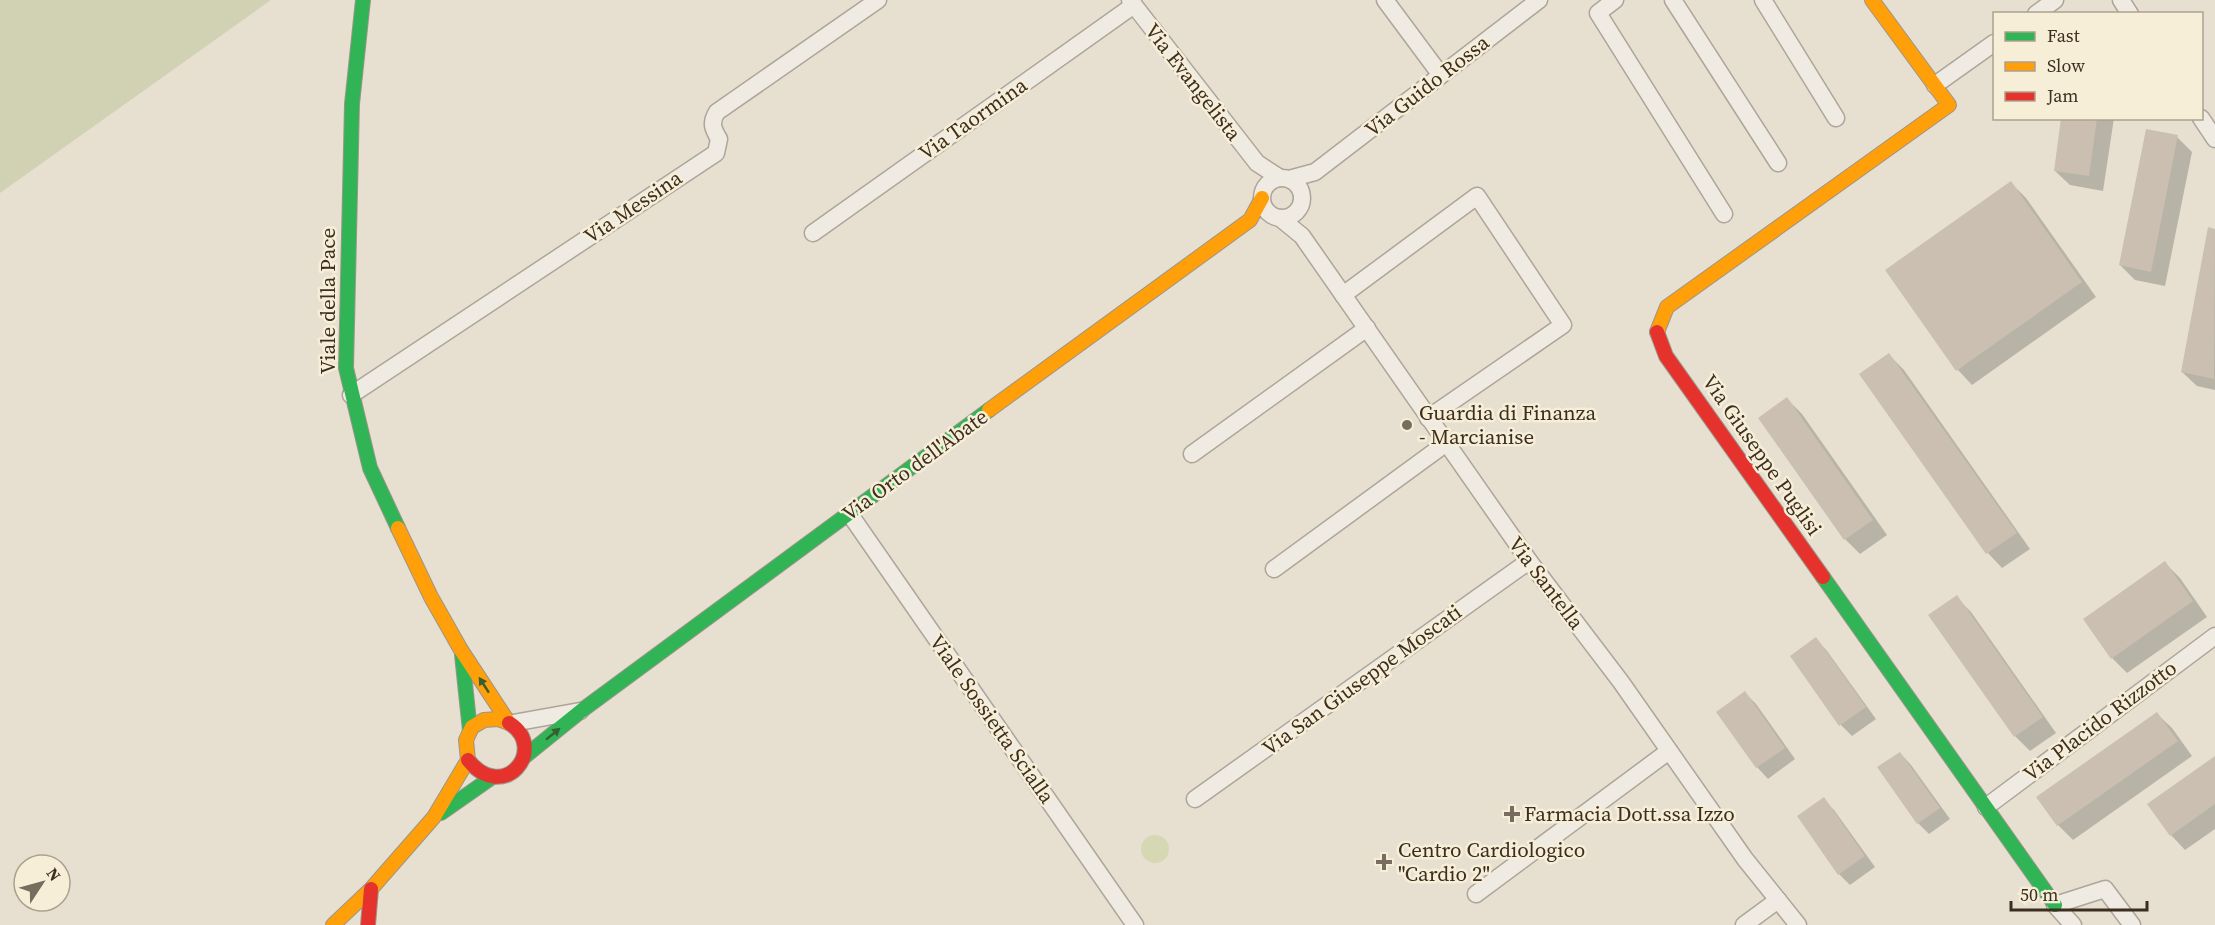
<svg xmlns="http://www.w3.org/2000/svg" width="2215" height="925" font-family="'Source Serif 4',serif">
	<style>
		.green { fill: #d6d7b3 }
		.cemetery { fill: #d1d1b3 }
		.shadow { fill: #0003 }
		.building { fill: #cbbfb2 }
		.lines { fill: none; stroke-linecap: round; stroke-linejoin: round }
		.street-casing { stroke: #ada599; stroke-width: 19 }
		.fast-casing { stroke: #9c958a; stroke-width: 16 }
		.slow-casing { stroke: #9c958a; stroke-width: 16 }
		.jam-casing { stroke: #9c958a; stroke-width: 16 }
		.street { stroke: #efebe3; stroke-width: 16 }
		.fast { stroke: #30b455; stroke-width: 14 }
		.slow { stroke: #ff9f0a; stroke-width: 14 }
		.jam { stroke: #e5322d; stroke-width: 14 }
		.oneway { fill: #385d33 }
		.poi-dot { fill: #786c5e; stroke: #f7eed8; stroke-width: 2 }
		.labels { text-anchor: middle; stroke-width: 5; stroke-linejoin: round; paint-order: stroke }
		.street-label { font-size: 21px; fill: #3d2e20; stroke: #f7eed8 }
		.poi-label { font-size: 21px; fill: #3d2e20; stroke: #f7eed8; text-anchor: start }
	</style>
	<rect width="100%" height="100%" fill="#e7e0d1"/>
	<circle class="green" cx="1155" cy="849" r="14"/>
	<polygon class="cemetery" points="0,0 271,0 0,193"/>
	<g class="shadow">
		<polygon points="2063,118 2114,118 2103,191 2070,185 2055,171"/>
		<polygon points="2177,137 2192,152 2165,286 2135,280 2120,265"/>
		<polygon points="2011,183 2026,198 2096,297 1972,385 1958,370 1887,270"/>
		<polygon points="2209,229 2215,230 2215,390 2197,386 2182,372"/>
		<polygon points="1889,355 1904,370 2030,549 2002,568 1988,553 1861,374"/>
		<polygon points="1787,399 1802,414 1887,535 1860,554 1845,539 1760,418"/>
		<polygon points="2165,563 2180,578 2207,617 2127,673 2112,658 2085,620"/>
		<polygon points="1956,597 1971,612 2056,733 2030,751 2015,736 1930,616"/>
		<polygon points="1816,639 1827,651 1876,719 1852,736 1841,725 1792,656"/>
		<polygon points="1745,693 1756,704 1795,759 1768,779 1757,767 1718,712"/>
		<polygon points="2157,714 2172,728 2192,756 2073,840 2058,825 2038,797"/>
		<polygon points="1900,753 1911,765 1950,819 1929,834 1918,823"/>
		<polygon points="2215,758 2215,829 2185,850 2171,835"/>
		<polygon points="1823,799 1834,810 1875,867 1850,885 1839,874"/>
	</g>
	<g class="building">
		<polygon points="2061,118 2097,118 2089,176 2054,171"/>
		<polygon points="2146,129 2178,135 2151,272 2119,265"/>
		<polygon points="2011,181 2082,282 1956,371 1885,270"/>
		<polygon points="2208,227 2215,229 2214,379 2181,372"/>
		<polygon points="1889,353 2017,533 1986,554 1859,374"/>
		<polygon points="1787,397 1873,520 1844,540 1758,418"/>
		<polygon points="2165,561 2193,601 2111,659 2083,619"/>
		<polygon points="1957,595 2043,717 2014,737 1928,615"/>
		<polygon points="1816,637 1866,707 1839,726 1790,656"/>
		<polygon points="1745,691 1785,748 1756,768 1716,712"/>
		<polygon points="2157,712 2178,741 2057,826 2036,797"/>
		<polygon points="1900,752 1940,808 1917,824 1877,767"/>
		<polygon points="2215,756 2215,804 2170,836 2147,804"/>
		<polygon points="1824,797 1865,856 1838,875 1797,816"/>
	</g>
	<g class="lines">
		<defs>
			<g id="street">
				<polyline points="1130,0 1257,163 1280,178"/>
				<polyline points="1385,0 1440,74"/>
				<polyline points="1615,0 1598,13 1724,214"/>
				<polyline points="1673,0 1778,163"/>
				<polyline points="1763,0 1836,118"/>
				<polyline points="2121,0 2130,14"/>
				<polyline points="2036,14 2055,0"/>
				<polyline points="1935,85 1994,43"/>
				<polyline points="2201,118 2215,139"/>
				<circle cx="1282" cy="198" r="20"/>
				<polyline points="1289,179 1315,172 1539,0"/>
				<polyline points="1280,218 1302,236 1529,561 1621,682 1745,859 1798,925"/>
				<polyline points="813,233 1134,5"/>
				<polyline points="1343,295 1477,196 1563,325 1428,418"/>
				<path d="M351,395l365,-242 3,-14c-6,-10 -9,-16 -2,-27l161,-112"/>
				<polyline points="1192,454 1367,328"/>
				<polyline points="849,513 1135,925"/>
				<polyline points="1274,569 1445,444"/>
				<polyline points="513,723 580,711"/>
				<polyline points="1195,799 1529,561"/>
				<polyline points="1986,807 2215,636"/>
				<polyline points="1476,894 1669,751"/>
				<polyline points="1744,925 1778,900"/>
				<polyline points="2073,925 2055,905 2105,889 2132,925"/>
			</g>
			<g id="fast">
				<polyline points="363,0 352,104 346,368 370,468 398,528"/>
				<polyline points="1823,577 2055,905"/>
				<polyline points="462,655 470,731"/>
				<polyline points="524,757 581,711 989,410"/>
				<polyline points="441,813 491,778"/>
			</g>
			<g id="slow">
				<polyline points="1657,332 1667,307 1949,105 1872,0"/>
				<polyline points="989,410 1250,220 1262,198"/>
				<polyline points="398,528 431,597 461,650 507,720"/>
				<polyline points="333,925 371,889 434,817 468,760 466,740 472,727 484,720 498,719 509,723"/>
			</g>
			<g id="jam">
				<polyline points="1657,332 1666,356 1823,577"/>
				<path d="M468,760c36,45 81,-12 41,-37"/>
				<polyline points="368,925 371,889"/>
			</g>
		</defs>
		<use href="#street" class="street-casing"/>
		<use href="#fast" class="fast-casing"/>
		<use href="#slow" class="slow-casing"/>
		<use href="#jam" class="jam-casing"/>
		<use href="#street" class="street"/>
		<use href="#fast" class="fast"/>
		<use href="#slow" class="slow"/>
		<use href="#jam" class="jam"/>
	</g>
	<defs><path id="oneway-solid" d="M-6-.8H1V-3.2L6.5 0L1 3.2V.8H-6Z" transform="scale(1.5)"/></defs>
	<g class="oneway">
		<use href="#oneway-solid" transform="translate(484 685) rotate(-123)"/>
		<use href="#oneway-solid" transform="translate(553 734) rotate(-39)"/>
	</g>
	<g class="poi-dot">
		<circle cx="1407" cy="425" r="6"/>
		<path d="M1509 805h6v6h6v6h-6v6h-6v-6h-6v-6h6z"/>
		<path d="M1381 853h6v6h6v6h-6v6h-6v-6h-6v-6h6z"/>
	</g>
	<g class="labels">
		<g class="street-label">
			<text transform="translate(1193 82) rotate(52)" y="7">Via Evangelista</text>
			<text transform="translate(1427 86) rotate(-38)" y="7">Via Guido Rossa</text>
			<text transform="translate(973 119) rotate(-35)" y="7">Via Taormina</text>
			<text transform="translate(633 207) rotate(-34)" y="7">Via Messina</text>
			<text transform="translate(328 301) rotate(-90)" y="7">Viale della Pace</text>
			<text transform="translate(1762 455) rotate(55)" y="7">Via Giuseppe Puglisi</text>
			<text transform="translate(915 465) rotate(-36)" y="7">Via Orto dell'Abate</text>
			<text transform="translate(1546 583) rotate(53)" y="7">Via Santella</text>
			<text transform="translate(1362 680) rotate(-36)" y="7">Via San Giuseppe Moscati</text>
			<text transform="translate(992 719) rotate(55)" y="7">Viale Sossietta Scialla</text>
			<text transform="translate(2100 721) rotate(-37)" y="7">Via Placido Rizzotto</text>
		</g>
		<g class="poi-label">
			<text x="1419" y="420">Guardia di Finanza<tspan x="1419" dy="24">- Marcianise</tspan></text>
			<text x="1524" y="821">Farmacia Dott.ssa Izzo</text>
			<text x="1398" y="857">Centro Cardiologico<tspan x="1398" dy="24">"Cardio 2"</tspan></text>
		</g>
	</g>
	<rect x="1993" y="12" width="210" height="108" fill="#f7eed8" stroke="#ada18e" stroke-width="1.5"/>
	<rect x="2005" y="32" width="30" height="9" fill="#30b455" stroke="#ada18e" stroke-width="1.5"/>
	<text x="2047" y="42" font-size="18" fill="#3d2e20">Fast</text>
	<rect x="2005" y="62" width="30" height="9" fill="#ff9f0a" stroke="#ada18e" stroke-width="1.5"/>
	<text x="2047" y="72" font-size="18" fill="#3d2e20">Slow</text>
	<rect x="2005" y="92" width="30" height="9" fill="#e5322d" stroke="#ada18e" stroke-width="1.5"/>
	<text x="2047" y="102" font-size="18" fill="#3d2e20">Jam</text>
	<g transform="translate(42 883) rotate(54)"><circle r="28" fill="#f7eed8" stroke="#ada18e" stroke-width="1.5"/>
	<path d="M0-4.5L10 22L0 15L-10 22Z" fill="#786c5e"/>
	<text y="-9" font-size="16" font-weight="bold" text-anchor="middle" fill="#3d2e20">N</text>
	</g>
	<path d="M2011 901v9h136v-9" fill="none" stroke="#3d2e20" stroke-width="3"/>
	<text x="2020" y="901" font-size="18" fill="#3d2e20" stroke="#f7eed8" stroke-width="4.5" paint-order="stroke">50 m</text>
</svg>
